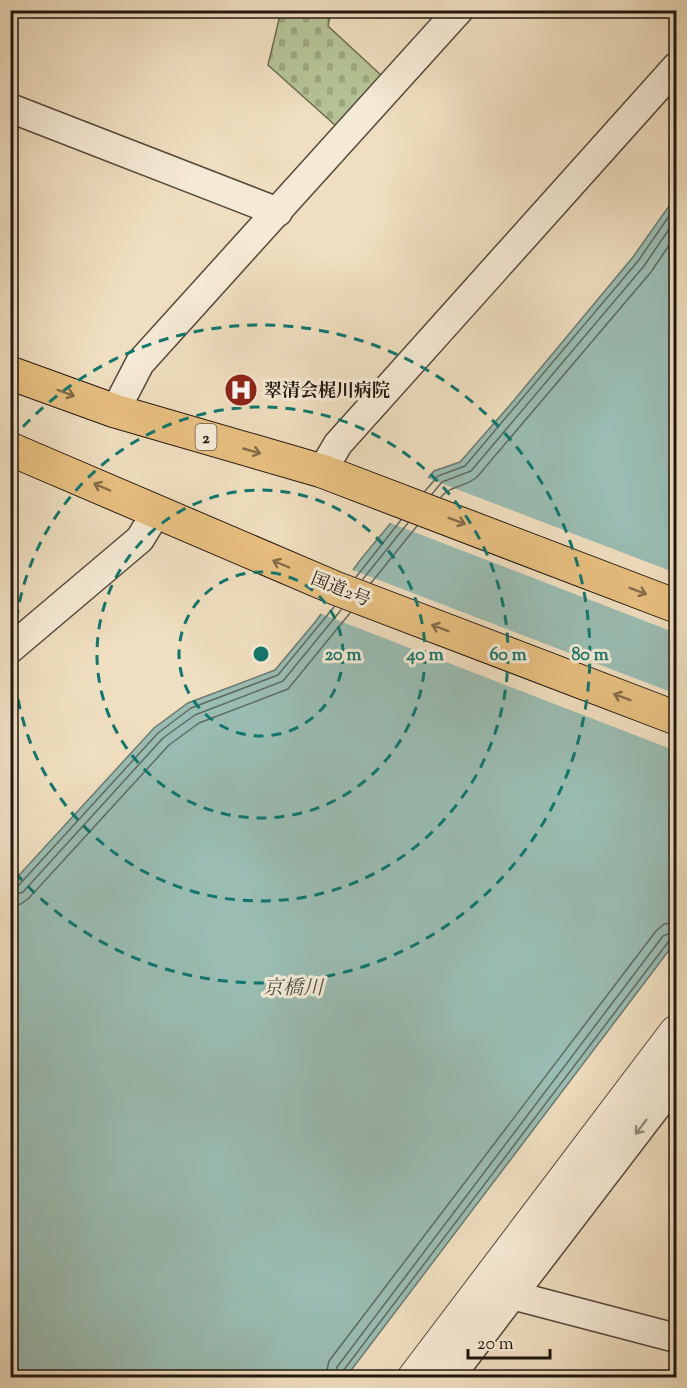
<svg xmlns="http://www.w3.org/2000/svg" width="687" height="1388" font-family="'Sorts Mill Goudy','Noto Serif JP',serif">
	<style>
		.cemetery { fill: url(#cemetery-stones); stroke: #6b6c52; stroke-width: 1.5 }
		.water { fill: #9abcb2; stroke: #6a7a71; stroke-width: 1.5 }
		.pier { fill: #efdebf }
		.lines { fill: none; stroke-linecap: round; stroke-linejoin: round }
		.shore { stroke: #5e6a61; stroke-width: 1.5 }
		.minor-casing { stroke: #54493c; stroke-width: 31 }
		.tertiary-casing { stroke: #54493c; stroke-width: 35 }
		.trunk-casing { stroke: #211710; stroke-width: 35 }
		.minor { stroke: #f5ead5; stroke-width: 28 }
		.tertiary { stroke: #f5ead5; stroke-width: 33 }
		.trunk { stroke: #e8bf80; stroke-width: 33 }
		.oneway { stroke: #846b48 }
		.oneway2 { stroke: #968b7c }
		.ring { fill: none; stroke: #0f766e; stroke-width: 3; stroke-dasharray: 10 8 }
		.labels { text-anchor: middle; stroke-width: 6; stroke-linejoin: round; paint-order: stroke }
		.shield { fill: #f5ead5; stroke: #61564b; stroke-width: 1.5 }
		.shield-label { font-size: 16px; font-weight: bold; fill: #211710 }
		.poi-label { font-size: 18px; font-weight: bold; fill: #211710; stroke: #f5ead5; text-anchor: start }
		.street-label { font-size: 18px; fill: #211710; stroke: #f5ead5 }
		.water-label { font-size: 20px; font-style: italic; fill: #4b5149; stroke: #f5ead5 }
		.centre { fill: #0f766e; stroke: #f5ead5; stroke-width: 3 }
		.ring-label { font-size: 18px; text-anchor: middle; font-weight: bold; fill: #0f766e; stroke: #f5ead5; stroke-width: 6; stroke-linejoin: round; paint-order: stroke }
	</style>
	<defs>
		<pattern id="cemetery-stones" width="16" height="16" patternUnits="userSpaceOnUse" patternTransform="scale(1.5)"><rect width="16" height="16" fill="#b5c295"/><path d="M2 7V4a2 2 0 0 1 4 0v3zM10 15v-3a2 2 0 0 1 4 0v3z" fill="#9ba67f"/></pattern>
	</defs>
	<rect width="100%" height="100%" fill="#efdebf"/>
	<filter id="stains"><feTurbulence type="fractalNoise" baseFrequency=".00333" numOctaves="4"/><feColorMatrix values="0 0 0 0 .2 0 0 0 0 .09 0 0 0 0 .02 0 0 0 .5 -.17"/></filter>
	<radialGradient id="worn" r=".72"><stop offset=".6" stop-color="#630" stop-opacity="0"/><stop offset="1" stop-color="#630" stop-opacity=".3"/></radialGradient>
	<polygon class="cemetery" points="281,11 331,11 328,26 382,76 336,126 268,65"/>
	<polygon class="water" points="676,196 676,941 346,1377 11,1377 10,885 154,728 188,703 275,670 316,621 361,559 434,471 460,462 510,405 633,257"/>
	<g class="pier">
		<polygon points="425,477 676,573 676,633 388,522"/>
		<polygon points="350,569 676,694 676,751 319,613"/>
	</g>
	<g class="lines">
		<g class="shore">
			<polyline points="425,491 438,476 465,466 638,261 676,206"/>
			<polyline points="432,494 442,482 471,471 644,266 676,219"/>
			<path d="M441,497c10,-12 25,-10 36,-20l174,-205 25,-37"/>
			<polyline points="356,577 401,520"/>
			<polyline points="363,579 408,523"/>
			<polyline points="371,583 417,526"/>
			<polyline points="10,889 18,886 158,733 191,708 278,675 334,607"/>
			<polyline points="10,896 23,892 163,738 195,715 283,681 341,610"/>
			<polyline points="10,905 21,904 29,898 169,745 199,723 288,689 350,613"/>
			<polyline points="325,1378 329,1361 656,931 664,924 676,922"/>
			<polyline points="334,1378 337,1367 663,936 676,931"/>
			<polyline points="341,1378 343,1371 669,941 676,938"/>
		</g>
		<defs>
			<g id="minor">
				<polyline points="10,108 278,212"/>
				<polyline points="115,411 140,363 459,10"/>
				<polyline points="322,471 338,444 676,67"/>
				<polyline points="10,649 140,539 157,511"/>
				<polyline points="512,1295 676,1338"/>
				<polyline points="449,1378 676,1081"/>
			</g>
			<polyline id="tertiary" points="414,1378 676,1032"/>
			<g id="trunk">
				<polyline points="10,373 115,411 322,471 676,606"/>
				<polyline points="10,449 335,588 676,718"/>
			</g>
		</defs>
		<use href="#minor" class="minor-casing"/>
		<use href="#tertiary" class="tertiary-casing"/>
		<use href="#trunk" class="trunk-casing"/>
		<use href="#minor" class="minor"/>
		<use href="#tertiary" class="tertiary"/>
		<use href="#trunk" class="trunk"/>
	</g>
	<defs><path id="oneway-shaft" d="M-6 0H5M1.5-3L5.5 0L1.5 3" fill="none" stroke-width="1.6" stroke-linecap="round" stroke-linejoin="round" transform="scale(1.5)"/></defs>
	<g class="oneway">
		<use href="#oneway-shaft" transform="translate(66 393) rotate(20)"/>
		<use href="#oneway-shaft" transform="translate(252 451) rotate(16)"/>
		<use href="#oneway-shaft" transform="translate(102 487) rotate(-157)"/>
		<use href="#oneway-shaft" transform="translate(457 521) rotate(21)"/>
		<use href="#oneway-shaft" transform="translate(281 564) rotate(-157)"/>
		<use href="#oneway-shaft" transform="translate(638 591) rotate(21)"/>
		<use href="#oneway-shaft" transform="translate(440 628) rotate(-159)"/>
		<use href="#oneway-shaft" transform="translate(622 697) rotate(-159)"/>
	</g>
	<use class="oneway2" href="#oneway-shaft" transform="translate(641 1127) rotate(127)"/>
	<g class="ring">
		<circle cx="261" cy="654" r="82"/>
		<circle cx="261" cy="654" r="164"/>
		<circle cx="261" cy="654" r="247"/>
		<path d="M11 440A329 329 0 1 1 11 868"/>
	</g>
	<defs>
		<symbol id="hospital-disc" viewBox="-11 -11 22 22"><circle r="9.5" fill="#8f2418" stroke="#f5ead5"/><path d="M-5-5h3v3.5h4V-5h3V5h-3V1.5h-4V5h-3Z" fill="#fff"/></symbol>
	</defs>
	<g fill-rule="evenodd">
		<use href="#hospital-disc" x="222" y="371" width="38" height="38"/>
	</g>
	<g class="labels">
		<rect class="shield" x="195.5" y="424" width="21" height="26" rx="4.5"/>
		<g class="shield-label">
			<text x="206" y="443">2</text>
		</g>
		<g class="poi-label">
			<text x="264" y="396">翠清会梶川病院</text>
		</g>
		<g class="street-label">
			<text transform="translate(341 589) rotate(22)" y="6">国道2号</text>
		</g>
		<g class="water-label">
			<text x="293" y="994">京橋川</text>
		</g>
	</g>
	<circle cx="261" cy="654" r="9" class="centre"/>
	<g class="ring-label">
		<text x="343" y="660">20 m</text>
		<text x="425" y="660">40 m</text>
		<text x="508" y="660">60 m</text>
		<text x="590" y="660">80 m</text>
	</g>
	<rect width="687" height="1388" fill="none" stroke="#efdebf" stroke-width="36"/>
	<rect x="12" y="12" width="663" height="1364" fill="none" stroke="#211710" stroke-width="3"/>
	<rect x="18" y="18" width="651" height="1352" fill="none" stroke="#211710" stroke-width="1.5"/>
	<path d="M468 1349v9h82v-9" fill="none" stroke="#211710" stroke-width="3"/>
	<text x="477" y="1349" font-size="18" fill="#211710" stroke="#f5ead5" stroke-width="4.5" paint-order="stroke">20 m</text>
	<rect width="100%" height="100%" filter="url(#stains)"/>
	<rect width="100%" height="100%" fill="url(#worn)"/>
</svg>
